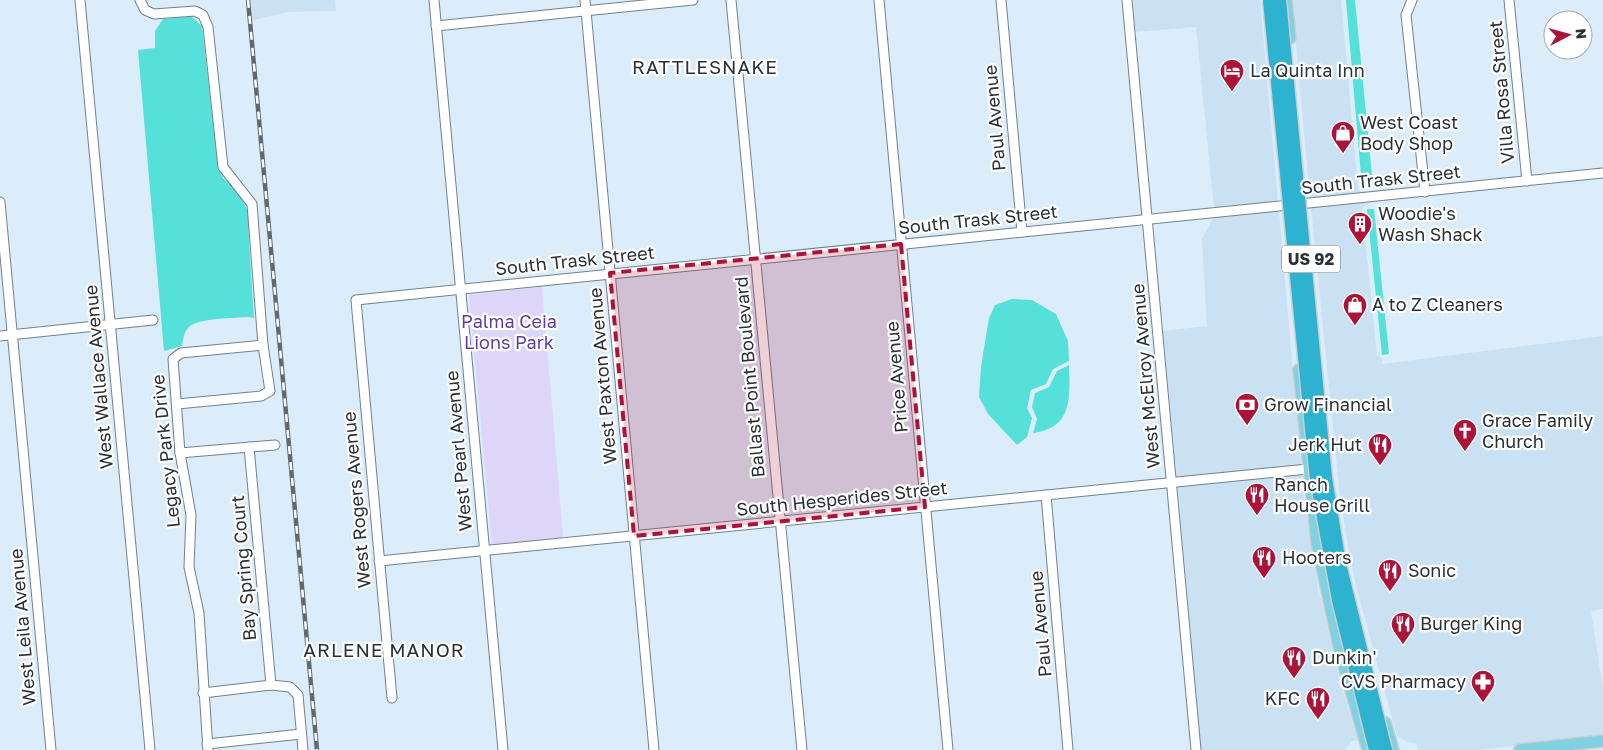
<svg xmlns="http://www.w3.org/2000/svg" width="1603" height="750" font-family="'Golos Text',sans-serif">
	<style>
		.built { fill: #cae1f4 }
		.green { fill: #ded6f8 }
		.water { fill: #55e0da }
		.lines { fill: none; stroke-linecap: round; stroke-linejoin: round }
		.minor-casing { stroke: #71808d; stroke-width: 11 }
		.major-casing { stroke: #cccecf; stroke-width: 14 }
		.minor { stroke: #fff; stroke-width: 9 }
		.major { stroke: #81d1e3; stroke-width: 11 }
		.rail-casing { stroke: #5f6971; stroke-width: 4.5 }
		.rail { stroke: #fff; stroke-width: 2.5; stroke-dasharray: 8; stroke-linecap: butt }
		.highway-bridge-casing { stroke: #cccecf; stroke-width: 15; stroke-linecap: butt }
		.highway-bridge { stroke: #2db2d0; stroke-width: 12 }
		.marked { fill: #ab1438; fill-opacity: 0.2; stroke: #ab1438; stroke-width: 4; stroke-dasharray: 10 6; stroke-linejoin: round }
		.labels { text-anchor: middle; stroke-width: 4.5; stroke-linejoin: round; paint-order: stroke }
		.shield { fill: #fff; stroke: #6b7073; stroke-width: 1 }
		.shield-label { font-size: 16px; font-weight: bold; fill: #2b3237 }
		.poi-label { font-size: 18px; fill: #2b3237; stroke: #fff; text-anchor: start }
		.street-label { font-size: 18px; fill: #2b3237; stroke: #fff }
		.park-label { font-size: 18px; fill: #613e9e; stroke: #fff }
		.neighbourhood-label { font-size: 19px; letter-spacing: 1px; fill: #2b3237; stroke: #fff }
	</style>
	<rect width="100%" height="100%" fill="#dbecfa"/>
	<g class="built">
		<polygon points="246,0 335,0 336,11 288,12 249,21"/>
		<polygon points="1133,0 1260,0 1278,202 1214,208 1196,27 1136,32"/>
		<polygon points="1292,0 1341,0 1358,188 1360,191 1367,191 1367,193 1310,198"/>
		<polygon points="1368,202 1368,205 1364,206 1362,210 1377,355 1382,359 1382,364 1603,336 1603,609 1591,611 1603,689 1603,736 1478,750 1418,750 1416,743 1408,742 1397,736 1356,586 1347,541 1339,487 1311,207"/>
		<polygon points="1279,211 1301,465 1177,477 1163,331 1207,326 1202,239 1213,218"/>
		<polygon points="1302,474 1304,503 1318,587 1341,686 1358,740 1352,741 1345,750 1201,750 1178,486"/>
	</g>
	<polygon class="green" points="542,287 563,538 492,545 469,295"/>
	<g class="water">
		<polygon points="1346,0 1355,0 1373,186 1362,187"/>
		<path d="M191,16l11,10 16,141 5,11 16,15 9,19 1,30 5,76 -5,-1c-13,1 -52,1 -60,10 -5,5 -6,12 -7,19l-18,5 -26,-301 17,-2v-17l8,-12z"/>
		<polygon points="1367,209 1374,209 1389,354 1382,355"/>
		<polygon points="1012,299 1032,300 1056,314 1068,341 1069,361 1053,369 1046,384 1031,390 1027,408 1032,418 1027,437 1017,445 988,414 979,397 981,367 989,318 995,305"/>
		<path d="M1069,365c1,32 4,63 -36,68l4,-14 -5,-12 3,-14 14,-6 8,-16z"/>
	</g>
	<g class="lines">
		<defs>
			<g id="minor">
				<polyline points="80,0 150,750"/>
				<polyline points="140,0 145,10 154,14 195,11 203,15 208,27 223,167 252,204 263,345 270,391 261,396 177,404"/>
				<polyline points="434,0 503,750"/>
				<polyline points="585,0 654,750"/>
				<polyline points="731,0 802,750"/>
				<polyline points="879,0 948,750"/>
				<polyline points="1001,0 1022,232"/>
				<polyline points="1127,0 1196,750"/>
				<polyline points="1412,0 1406,15 1425,192"/>
				<polyline points="1509,0 1527,181"/>
				<polyline points="436,26 693,0"/>
				<polyline points="0,202 51,750"/>
				<polyline points="0,336 153,320"/>
				<polyline points="249,447 271,685"/>
				<polyline points="180,453 275,445"/>
				<polyline points="1046,495 1068,750"/>
				<polyline points="379,561 1308,469"/>
				<polyline points="203,693 271,685 290,687 298,695 303,750"/>
				<polyline points="392,698 356,300 1603,173"/>
				<polyline points="207,744 301,734"/>
				<polyline points="208,750 199,613 189,567 191,515 180,453 173,359 181,353 263,345"/>
			</g>
			<g id="major">
				<polyline points="1286,0 1290,38"/>
				<polyline points="1299,370 1317,543 1340,651 1368,750"/>
				<polyline points="1385,723 1393,750"/>
				<polyline points="1520,750 1603,741"/>
			</g>
		</defs>
		<use href="#minor" class="minor-casing"/>
		<use href="#major" class="major-casing"/>
		<use href="#minor" class="minor"/>
		<use href="#major" class="major"/>
		<defs>
			<polyline id="rail" points="248,0 317,750"/>
		</defs>
		<use href="#rail" class="rail-casing"/>
		<use href="#rail" class="rail"/>
		<defs>
			<g id="highway-bridge">
				<polyline points="1269,0 1316,479 1338,600 1375,750"/>
				<polyline points="1280,0 1326,478 1340,564 1386,750"/>
			</g>
		</defs>
		<use href="#highway-bridge" class="highway-bridge-casing"/>
		<use href="#highway-bridge" class="highway-bridge"/>
	</g>
	<path class="marked" d="M901,244l24,263 -291,29 -24,-263z"/>
	<defs>
		<symbol id="hotel-pin" viewBox="-11 -11 22 30"><path d="M0 17L-7.5 6A9.5 9.5 0 1 1 7.5 6Z" fill="#ab1438" stroke="#fff"/><path d="M-6-4.5h1.5V1H6V5H4.5V3h-9V5H-6ZM-4 0a1.8 1.8 0 1 1 3.6 0ZM.5 0V-2.5h3Q6-2.5 6 0Z" fill="#fff"/></symbol>
		<symbol id="shop-pin" viewBox="-11 -11 22 30"><path d="M0 17L-7.5 6A9.5 9.5 0 1 1 7.5 6Z" fill="#ab1438" stroke="#fff"/><path d="M-5-2.5h2.3a2.7 3.5 0 0 1 5.4 0H5L5.5 6h-11ZM-1.5-2.5h3a1.5 2.3 0 0 0-3 0Z" fill="#fff"/></symbol>
		<symbol id="building-pin" viewBox="-11 -11 22 30"><path d="M0 17L-7.5 6A9.5 9.5 0 1 1 7.5 6Z" fill="#ab1438" stroke="#fff"/><path d="M-4-6H4V6H1V3H-1V6H-4ZM-2.5-4.3h1.7v1.8h-1.7ZM.8-4.3h1.7v1.8H.8ZM-2.5-1h1.7V.8h-1.7ZM.8-1h1.7V.8H.8Z" fill="#fff"/></symbol>
		<symbol id="bank-pin" viewBox="-11 -11 22 30"><path d="M0 17L-7.5 6A9.5 9.5 0 1 1 7.5 6Z" fill="#ab1438" stroke="#fff"/><path d="M-6-4H6V4H-6ZM0-2.3a2.3 2.3 0 1 0 0 4.6a2.3 2.3 0 1 0 0-4.6Z" fill="#fff"/></symbol>
		<symbol id="church-pin" viewBox="-11 -11 22 30"><path d="M0 17L-7.5 6A9.5 9.5 0 1 1 7.5 6Z" fill="#ab1438" stroke="#fff"/><path d="M-1.2-6h2.4v3.5h3.3v2.4h-3.3V6h-2.4V-.1h-3.3v-2.4h3.3Z" fill="#fff"/></symbol>
		<symbol id="restaurant-pin" viewBox="-11 -11 22 30"><path d="M0 17L-7.5 6A9.5 9.5 0 1 1 7.5 6Z" fill="#ab1438" stroke="#fff"/><path d="M-5-6h1v4h1v-4h1v4h1v-4h1v5L-1.5 .5V6h-2V.5L-5-1ZM5-6V6H3V1.5H1.5Q1.5-4 5-6Z" fill="#fff"/></symbol>
		<symbol id="pharmacy-pin" viewBox="-11 -11 22 30"><path d="M0 17L-7.5 6A9.5 9.5 0 1 1 7.5 6Z" fill="#ab1438" stroke="#fff"/><path d="M-2-6h4v4h4v4h-4v4h-4v-4h-4v-4h4Z" fill="#fff"/></symbol>
	</defs>
	<g fill-rule="evenodd">
		<use href="#hotel-pin" x="1218" y="57" width="28" height="38"/>
		<use href="#shop-pin" x="1329" y="119" width="28" height="38"/>
		<use href="#building-pin" x="1346" y="210" width="28" height="38"/>
		<use href="#shop-pin" x="1341" y="291" width="28" height="38"/>
		<use href="#bank-pin" x="1233" y="391" width="28" height="38"/>
		<use href="#church-pin" x="1451" y="417" width="28" height="38"/>
		<use href="#restaurant-pin" x="1366" y="431" width="28" height="38"/>
		<use href="#restaurant-pin" x="1243" y="481" width="28" height="38"/>
		<use href="#restaurant-pin" x="1250" y="544" width="28" height="38"/>
		<use href="#restaurant-pin" x="1376" y="557" width="28" height="38"/>
		<use href="#restaurant-pin" x="1389" y="610" width="28" height="38"/>
		<use href="#restaurant-pin" x="1280" y="644" width="28" height="38"/>
		<use href="#pharmacy-pin" x="1469" y="668" width="28" height="38"/>
		<use href="#restaurant-pin" x="1304" y="685" width="28" height="38"/>
	</g>
	<g class="labels">
		<rect class="shield" x="1282" y="245.5" width="58" height="27" rx="4"/>
		<g class="shield-label">
			<text x="1311" y="265">US 92</text>
		</g>
		<g class="poi-label">
			<text x="1250" y="77">La Quinta Inn</text>
			<text x="1360" y="129">West Coast<tspan x="1360" dy="21">Body Shop</tspan></text>
			<text x="1378" y="220">Woodie's<tspan x="1378" dy="21">Wash Shack</tspan></text>
			<text x="1372" y="311">A to Z Cleaners</text>
			<text x="1264" y="411">Grow Financial</text>
			<text x="1482" y="427">Grace Family<tspan x="1482" dy="21">Church</tspan></text>
			<text x="1362" y="451" text-anchor="end">Jerk Hut</text>
			<text x="1274" y="491">Ranch<tspan x="1274" dy="21">House Grill</tspan></text>
			<text x="1282" y="564">Hooters</text>
			<text x="1408" y="577">Sonic</text>
			<text x="1420" y="630">Burger King</text>
			<text x="1312" y="664">Dunkin'</text>
			<text x="1466" y="688" text-anchor="end">CVS Pharmacy</text>
			<text x="1300" y="705" text-anchor="end">KFC</text>
		</g>
		<g class="street-label">
			<text transform="translate(1502 92) rotate(-95)" y="6">Villa Rosa Street</text>
			<text transform="translate(995 118) rotate(-95)" y="6">Paul Avenue</text>
			<text transform="translate(1381 180) rotate(-6)" y="6">South Trask Street</text>
			<text transform="translate(978 220) rotate(-6)" y="6">South Trask Street</text>
			<text transform="translate(575 261) rotate(-6)" y="6">South Trask Street</text>
			<text transform="translate(603 376) rotate(-95)" y="6">West Paxton Avenue</text>
			<text transform="translate(1146 376) rotate(-95)" y="6">West McElroy Avenue</text>
			<text transform="translate(99 377) rotate(-95)" y="6">West Wallace Avenue</text>
			<text transform="translate(750 377) rotate(-95)" y="6">Ballast Point Boulevard</text>
			<text transform="translate(897 377) rotate(-95)" y="6">Price Avenue</text>
			<text transform="translate(166 451) rotate(-96)" y="6">Legacy Park Drive</text>
			<text transform="translate(459 451) rotate(-95)" y="6">West Pearl Avenue</text>
			<text transform="translate(842 499) rotate(-6)" y="6">South Hesperides Street</text>
			<text transform="translate(357 500) rotate(-95)" y="6">West Rogers Avenue</text>
			<text transform="translate(244 568) rotate(-95)" y="6">Bay Spring Court</text>
			<text transform="translate(1041 624) rotate(-95)" y="6">Paul Avenue</text>
			<text transform="translate(23 627) rotate(-95)" y="6">West Leila Avenue</text>
		</g>
		<g class="park-label">
			<text x="509" y="328">Palma Ceia<tspan x="509" dy="21">Lions Park</tspan></text>
		</g>
		<g class="neighbourhood-label">
			<text x="705" y="74">RATTLESNAKE</text>
			<text x="384" y="657">ARLENE MANOR</text>
		</g>
	</g>
	<g transform="translate(1568 35) rotate(84)"><circle r="24" fill="#ffffff" stroke="#aaadaf"/>
	<path d="M0-4L9 19L0 12L-9 19Z" fill="#ab1438"/>
	<text y="-8" font-size="14" font-weight="bold" text-anchor="middle" fill="#2b3237">N</text>
	</g>
</svg>
